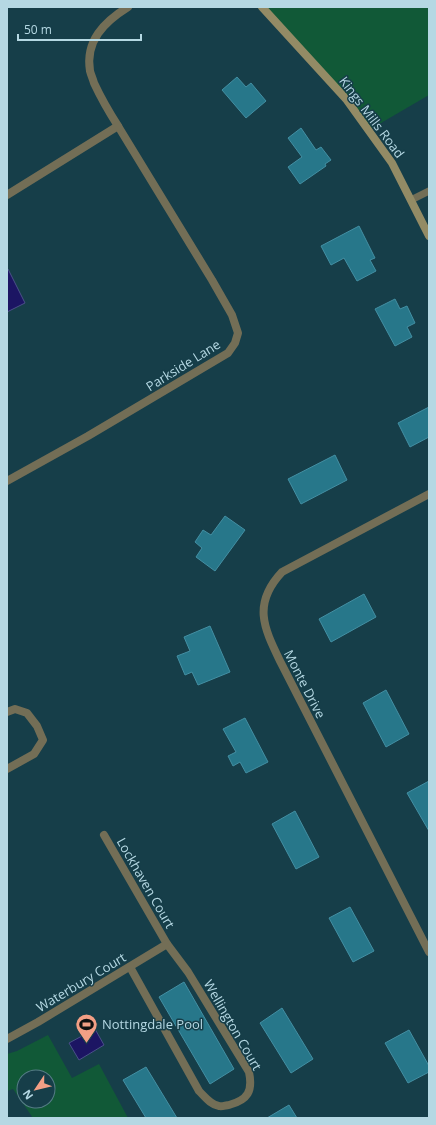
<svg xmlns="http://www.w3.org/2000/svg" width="436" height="1125" font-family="'Open Sans',sans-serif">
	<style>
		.green { fill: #115937; fill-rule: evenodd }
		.water { fill: #1c1563; stroke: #4a5089 }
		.building { fill: #27778a; stroke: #438fa3 }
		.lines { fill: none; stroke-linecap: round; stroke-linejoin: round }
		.lane { stroke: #736e56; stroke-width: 7 }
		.street { stroke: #736e56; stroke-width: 8 }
		.secondary { stroke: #938b65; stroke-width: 8 }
		.labels { text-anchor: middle; stroke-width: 3; stroke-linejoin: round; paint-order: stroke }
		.street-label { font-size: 13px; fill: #b5d8e3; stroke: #163e49 }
		.poi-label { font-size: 13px; fill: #b5d8e3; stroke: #163e49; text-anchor: start }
	</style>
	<rect width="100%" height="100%" fill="#163e49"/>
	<g class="green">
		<polygon points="262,7 429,7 429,95 369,130"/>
		<path d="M48,1035l24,43 27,-14 29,54h-95l-20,-29 -6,2v-37l10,-3zM24,1077h24v24h-24z"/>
	</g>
	<g class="water">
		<polygon points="8,269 25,303 7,312 7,270"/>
		<polygon points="95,1029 104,1045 79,1060 69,1043"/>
	</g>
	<g class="building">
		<polygon points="237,77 246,87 251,83 266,101 246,118 222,90"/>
		<polygon points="301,128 316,150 321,147 331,160 325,164 326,166 300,184 288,167 302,157 288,138"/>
		<polygon points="359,226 375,258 370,260 376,271 357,281 344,258 331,265 321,246"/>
		<polygon points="395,299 400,309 407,306 415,323 407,327 412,337 395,346 375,309"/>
		<polygon points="429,407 429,437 410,447 398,423"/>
		<polygon points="335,455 347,480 301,504 288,479"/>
		<polygon points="225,516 245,530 215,571 196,557 202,548 195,542 203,530 211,535"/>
		<polygon points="364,594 376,617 331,642 319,619"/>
		<polygon points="210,626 230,672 198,685 192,672 185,675 177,656 190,651 184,637"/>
		<polygon points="386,690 409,734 386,747 363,703"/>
		<polygon points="245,718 268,762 246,773 240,762 233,766 228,756 236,752 223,729"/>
		<polygon points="429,781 429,831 407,793"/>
		<polygon points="295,811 319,857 296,869 272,824"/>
		<polygon points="350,907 374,951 353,962 329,918"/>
		<polygon points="184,982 234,1069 210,1084 159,997"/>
		<polygon points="282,1008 313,1059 291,1073 260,1023"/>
		<polygon points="409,1030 429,1066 429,1072 408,1083 385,1043"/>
		<polygon points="146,1067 177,1118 146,1118 123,1080"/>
		<polygon points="289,1105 297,1118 267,1118"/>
	</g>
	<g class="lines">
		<polyline class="lane" points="411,200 429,191"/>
		<g class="street">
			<path d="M118,126c-9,-14 -17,-28 -24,-43 -1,-4 -3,-8 -4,-12 -5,-30 14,-49 38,-64"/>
			<polyline points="7,195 118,126 212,280 232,315 238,333 235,343 228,353 88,436 7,481"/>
			<path d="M429,494l-147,78c-30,32 -18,56 -2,89l149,291"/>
			<polyline points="7,712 15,709 27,713 37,726 43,740 34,754 7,769"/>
			<path d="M104,835l63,109 21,28 61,100c4,19 -1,28 -20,33 -3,0 -7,2 -10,1 -8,-1 -14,-9 -20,-15l-69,-124"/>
			<polyline points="7,1039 38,1022 167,944"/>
		</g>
		<polyline class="secondary" points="262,7 346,99 392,163 429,236"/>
	</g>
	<defs>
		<symbol id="stadium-pin" viewBox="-11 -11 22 30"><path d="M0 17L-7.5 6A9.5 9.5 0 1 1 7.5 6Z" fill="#f39f85" stroke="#163e49"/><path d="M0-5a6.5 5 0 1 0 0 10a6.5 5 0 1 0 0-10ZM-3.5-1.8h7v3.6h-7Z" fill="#111"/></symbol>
	</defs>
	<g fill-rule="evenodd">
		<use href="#stadium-pin" x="74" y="1012" width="25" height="34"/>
	</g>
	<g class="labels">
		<g class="street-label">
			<text transform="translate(372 117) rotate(53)" y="5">Kings Mills Road</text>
			<text transform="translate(183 365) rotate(-32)" y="5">Parkside Lane</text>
			<text transform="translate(305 684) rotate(63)" y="5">Monte Drive</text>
			<text transform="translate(146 883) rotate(60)" y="5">Lockhaven Court</text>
			<text transform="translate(81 982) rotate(-31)" y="5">Waterbury Court</text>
			<text transform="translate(233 1025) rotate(60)" y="5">Wellington Court</text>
		</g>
		<g class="poi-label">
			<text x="102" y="1029">Nottingdale Pool</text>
		</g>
	</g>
	<rect width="436" height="1125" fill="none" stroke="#b5d8e3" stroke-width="16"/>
	<g transform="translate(36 1089) rotate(235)"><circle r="19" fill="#163e49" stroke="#567c87"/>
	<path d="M0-3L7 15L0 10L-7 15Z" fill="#f39f85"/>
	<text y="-6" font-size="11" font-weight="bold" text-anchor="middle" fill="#b5d8e3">N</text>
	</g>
	<path d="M18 34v6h123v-6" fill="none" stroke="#b5d8e3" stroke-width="2"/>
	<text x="24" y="34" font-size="12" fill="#b5d8e3" stroke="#163e49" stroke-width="3" paint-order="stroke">50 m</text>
</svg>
